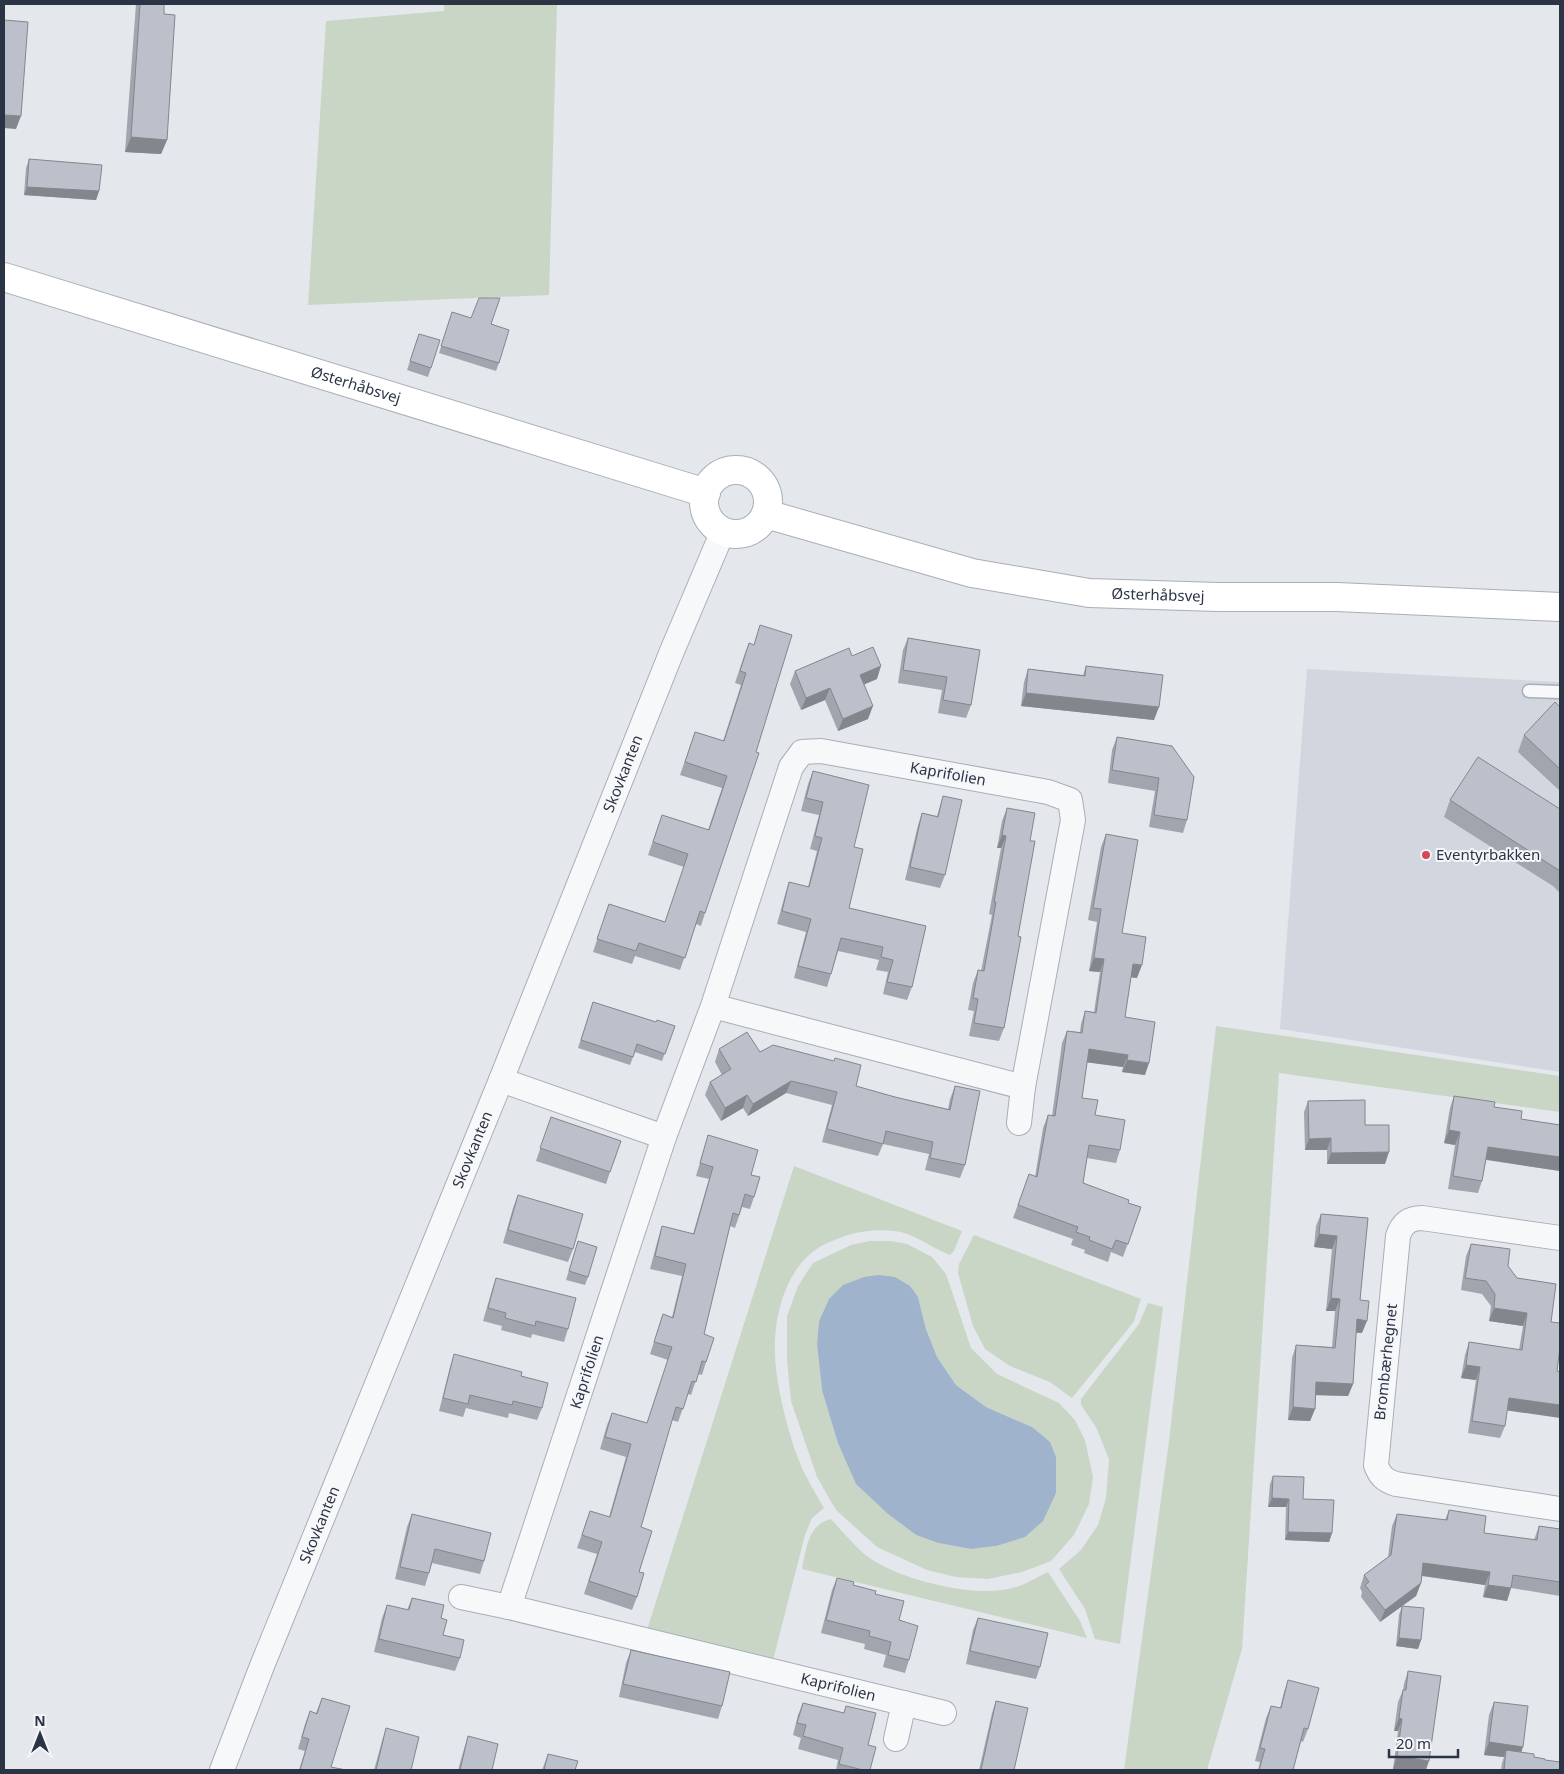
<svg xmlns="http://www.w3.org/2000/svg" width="1564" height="1774" font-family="'Noto Sans',sans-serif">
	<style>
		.built { fill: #d2d6de }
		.green { fill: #c9d6c5; fill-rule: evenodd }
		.water { fill: #9fb4cc }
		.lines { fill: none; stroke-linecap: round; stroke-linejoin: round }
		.lane-casing { stroke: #a9aeb7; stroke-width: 15 }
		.street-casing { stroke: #a9aeb7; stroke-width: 26 }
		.secondary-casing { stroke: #a9aeb7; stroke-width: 30 }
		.lane { stroke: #f7f8fa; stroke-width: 12 }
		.street { stroke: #f7f8fa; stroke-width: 24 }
		.secondary { stroke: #fff; stroke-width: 28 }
		.wall { fill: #a1a5ae }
		.shaded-wall { fill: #83868d }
		.building { fill: #bbc0ca; stroke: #83868d }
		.poi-dot { fill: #d1495b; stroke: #f4f6f9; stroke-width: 2 }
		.labels { text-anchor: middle; stroke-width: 4; stroke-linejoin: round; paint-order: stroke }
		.street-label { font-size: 15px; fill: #2b3445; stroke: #f4f6f9 }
		.poi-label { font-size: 15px; fill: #2b3445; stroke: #f4f6f9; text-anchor: start }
	</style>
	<rect width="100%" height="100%" fill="#e4e7ec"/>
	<polygon class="built" points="1307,669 1560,682 1560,1072 1280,1029"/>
	<g class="green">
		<polygon points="444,4 557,4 549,295 308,305 326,21 444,11"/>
		<polygon points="1216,1026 1560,1076 1560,1112 1279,1073 1242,1649 1207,1770 1124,1770 1169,1441"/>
		<path d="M794,1166l168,65 -8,20 -4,4c-19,-7 -34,-21 -55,-24 -25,-3 -47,2 -70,13 -34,17 -48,59 -50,95 -2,36 11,86 23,119 6,17 17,34 26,50l-12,10 -7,17 -32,125 -126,-30z"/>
		<polygon points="974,1235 1141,1299 1134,1321 1128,1329 1072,1398 1050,1382 1010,1366 985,1349 973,1326 958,1273 959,1264"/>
		<path d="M870,1241h21l16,3 25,13 14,17 25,74 26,26 62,29 16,17 10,20 8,37 -4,27 -15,31 -23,26 -29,11 -34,7 -32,-2 -29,-7 -50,-23 -41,-37 -19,-33 -26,-76 -4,-40v-45l11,-30 15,-23 38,-18zM918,1297l8,32 11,28 19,28 30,22 46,20 -36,119 -25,3 -33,-6 -22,-8 -28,-21 -66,-124 -5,-46 2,-23 10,-22z"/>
		<polygon points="1148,1303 1163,1307 1120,1644 1095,1639 1085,1609 1059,1569 1081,1550 1098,1525 1106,1498 1109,1459 1096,1427 1081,1405 1081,1399 1139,1324"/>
		<path d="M831,1519c10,11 20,23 32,34 30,26 115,47 153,34 11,-3 21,-10 32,-15l32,49 7,17 -285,-69c4,-19 6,-45 29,-50z"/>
	</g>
	<polygon class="water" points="879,1275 895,1277 910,1286 918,1297 926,1329 937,1357 956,1385 986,1407 1032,1427 1050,1442 1056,1457 1056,1493 1043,1521 1025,1537 996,1546 971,1549 938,1543 916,1535 888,1514 856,1484 838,1443 822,1390 817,1344 819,1321 829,1299 843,1285 864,1277"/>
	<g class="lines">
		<defs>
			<polyline id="lane" points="1529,691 1560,692"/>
			<g id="street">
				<path id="s1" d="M713,1006l310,81 50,-267 -3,-20 -22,-8 -227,-41 -19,1 -11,15 -78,239 -49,131 -155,470 435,106"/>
				<polyline points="501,1080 664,1137"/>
				<polyline points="1019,1123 1023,1087"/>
				<path d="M1560,1238l-138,-20c-13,0 -20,6 -24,18l-22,229c4,11 8,15 20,19l164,25"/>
				<polyline points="461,1597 509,1607"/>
				<polyline points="896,1739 904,1703"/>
				<path id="s2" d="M222,1770l40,-104 239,-586 171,-429 51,-120"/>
			</g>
			<g id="secondary">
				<path id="s3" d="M4,277l702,216"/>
				<circle cx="736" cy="502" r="32"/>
				<path id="s4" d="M766,514l206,59 117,20 129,4h119l223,10"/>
			</g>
		</defs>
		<use href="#lane" class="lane-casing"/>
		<use href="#street" class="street-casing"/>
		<use href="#secondary" class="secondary-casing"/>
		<use href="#lane" class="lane"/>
		<use href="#street" class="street"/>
		<use href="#secondary" class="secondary"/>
	</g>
	<g class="wall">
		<polygon points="132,4 164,4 164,14 167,140 161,154 125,152 136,4"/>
		<polygon points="29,159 99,191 96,200 24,195 26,168"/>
		<polygon points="452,312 491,324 499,363 496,371 439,353"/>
		<polygon points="419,334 431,368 428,377 407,370"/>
		<polygon points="760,625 705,913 701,926 696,924 680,970 635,956 632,964 593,952 609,904 665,922 684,867 648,855 662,815 708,830 722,788 680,775 695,732 723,741 741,685 735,683 744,656 749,643 754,645"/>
		<polygon points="908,638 980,650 971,705 966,718 938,713 942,690 898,683 903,650"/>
		<polygon points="852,656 877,679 864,684 868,719 838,731 825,700 801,710 790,684 795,671"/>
		<polygon points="1086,666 1154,720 1021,706 1024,682 1028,669 1083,675"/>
		<polygon points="1560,707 1560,791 1518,752 1524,735"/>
		<polygon points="1117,737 1172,746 1187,820 1183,833 1149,827 1155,791 1108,783 1112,750"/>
		<polygon points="813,771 854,847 849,908 926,926 912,987 907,1000 883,994 888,972 876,970 879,960 838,951 831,974 827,987 794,978 806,932 777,924 785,895 789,882 808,887 817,851 810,849 819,815 801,811 808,784"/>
		<polygon points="943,796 945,875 940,888 905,880 918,825 922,813 937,816"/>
		<polygon points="1450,800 1560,809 1560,893 1553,886 1444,817"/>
		<polygon points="1007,808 1030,841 1018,936 1004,1028 999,1041 969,1036 974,1011 968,1010 973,983 978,970 981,971 992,915 989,914 1001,848 997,848 1002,821"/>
		<polygon points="1106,834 1122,933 1137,978 1131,977 1125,1017 1145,1075 1122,1072 1123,1067 1087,1062 1082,1098 1095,1115 1120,1150 1116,1163 1087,1158 1083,1183 1128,1203 1141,1207 1123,1257 1111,1252 1108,1262 1084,1253 1085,1250 1071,1245 1073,1239 1013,1218 1029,1174 1035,1177 1043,1128 1048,1115 1052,1116 1062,1043 1067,1031 1080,1032 1081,1024 1085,1011 1094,1012 1100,972 1089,971 1097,922 1088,920 1101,847"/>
		<polygon points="593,1002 656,1022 675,1026 662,1061 635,1052 630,1065 578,1048"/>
		<polygon points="719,1049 760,1052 856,1086 895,1097 948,1109 950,1099 955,1086 965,1165 960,1178 925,1170 929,1154 883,1144 878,1156 822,1142 832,1105 786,1093 748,1116 743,1108 721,1121 705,1095 710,1082 722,1075 715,1062"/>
		<polygon points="1454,1096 1494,1107 1521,1119 1560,1125 1560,1171 1486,1160 1482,1181 1478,1193 1448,1189 1455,1145 1444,1143 1450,1108"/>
		<polygon points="1308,1101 1365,1125 1385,1164 1327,1164 1327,1150 1305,1150 1304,1112"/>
		<polygon points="551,1117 610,1172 606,1184 536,1161"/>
		<polygon points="708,1135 751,1175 754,1197 750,1209 742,1207 735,1228 730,1226 704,1334 706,1362 702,1375 698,1374 691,1395 688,1394 678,1422 672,1420 641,1527 637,1597 632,1610 584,1594 597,1554 577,1548 590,1511 609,1517 626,1457 600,1449 607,1425 612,1413 647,1423 668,1360 650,1354 663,1314 672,1317 682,1276 650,1269 658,1239 662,1226 693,1234 709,1179 696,1176"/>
		<polygon points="518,1195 573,1249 568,1262 503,1243 513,1208"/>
		<polygon points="1321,1214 1368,1218 1360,1300 1362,1333 1356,1333 1353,1384 1348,1396 1316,1395 1315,1409 1310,1421 1288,1420 1292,1358 1296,1345 1332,1347 1335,1311 1326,1311 1332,1249 1314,1247 1316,1226"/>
		<polygon points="578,1241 588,1277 585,1285 566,1280"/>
		<polygon points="1471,1244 1508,1266 1517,1278 1556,1284 1507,1411 1505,1426 1500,1438 1468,1433 1476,1380 1461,1378 1465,1355 1469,1342 1519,1350 1523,1326 1489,1321 1491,1306 1482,1294 1461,1290 1466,1256"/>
		<polygon points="496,1278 568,1329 564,1342 532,1334 531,1338 501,1330 502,1326 483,1321 492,1290"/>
		<polygon points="454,1354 521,1376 542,1408 537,1420 509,1413 508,1418 466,1408 463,1417 439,1411 450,1367"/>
		<polygon points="1273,1476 1332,1533 1329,1542 1285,1540 1286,1507 1268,1507 1270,1484"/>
		<polygon points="1449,1510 1484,1533 1534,1540 1539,1526 1560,1529 1560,1596 1511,1588 1507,1601 1483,1597 1485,1585 1421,1576 1421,1583 1416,1596 1380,1622 1361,1597 1362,1592 1360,1588 1364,1575 1388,1557 1392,1526 1397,1514 1445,1520"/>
		<polygon points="412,1514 484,1561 480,1574 432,1563 429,1573 425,1586 395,1579 407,1527"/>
		<polygon points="837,1578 853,1585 875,1594 899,1620 909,1660 905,1673 883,1667 886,1655 864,1649 865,1644 821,1633 832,1590"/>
		<polygon points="412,1598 441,1618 443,1635 460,1658 455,1671 374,1652 382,1618 387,1605 407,1610"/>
		<polygon points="1402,1606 1421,1640 1418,1649 1396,1646 1399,1615"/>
		<polygon points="978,1618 1040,1667 1036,1679 966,1664 973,1630"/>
		<polygon points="631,1650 722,1706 718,1719 619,1697 626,1663"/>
		<polygon points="1408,1671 1426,1770 1404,1770 1393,1769 1398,1731 1394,1731 1398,1702 1403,1690 1404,1684"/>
		<polygon points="1288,1680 1308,1729 1303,1742 1301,1741 1293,1770 1258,1770 1260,1762 1255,1761 1266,1718 1271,1706 1280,1708 1284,1692"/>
		<polygon points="322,1698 331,1767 346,1770 299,1770 305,1751 298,1749 305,1724 310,1711 316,1713"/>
		<polygon points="996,1701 1014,1770 979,1770 992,1713"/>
		<polygon points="1494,1702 1521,1752 1534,1757 1545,1760 1560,1770 1501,1770 1502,1763 1504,1757 1484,1755 1489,1715"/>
		<polygon points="803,1703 844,1713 846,1706 868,1745 870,1770 836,1770 838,1760 798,1749 801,1738 793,1735 798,1715"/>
		<polygon points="386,1728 411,1770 374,1770 382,1741"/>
		<polygon points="468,1736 492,1770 458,1770 464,1749"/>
		<polygon points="548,1754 575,1770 542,1770"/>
	</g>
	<g class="shaded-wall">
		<polygon points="4,115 21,116 16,129 4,128"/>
		<polygon points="131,137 167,140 161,154 125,152"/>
		<polygon points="27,187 99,191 96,200 24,195"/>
		<polygon points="881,666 877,679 856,688 860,675"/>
		<polygon points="830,688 825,700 801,710 806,698"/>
		<polygon points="1026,693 1159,707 1154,720 1021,706"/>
		<polygon points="873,706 868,719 838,731 843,719"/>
		<polygon points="1002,835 1006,836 1001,848 997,848"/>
		<polygon points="1094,958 1104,959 1100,972 1089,971"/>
		<polygon points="1133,964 1142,965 1137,978 1128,977"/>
		<polygon points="1089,1049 1128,1055 1123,1067 1084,1062"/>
		<polygon points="1127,1060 1149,1063 1145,1075 1122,1072"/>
		<polygon points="791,1081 786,1093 748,1116 753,1104"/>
		<polygon points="747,1095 743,1108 721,1121 725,1108"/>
		<polygon points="1449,1130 1460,1132 1455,1145 1444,1143"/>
		<polygon points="1331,1138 1327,1150 1305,1150 1309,1139"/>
		<polygon points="1488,1147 1560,1157 1560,1171 1483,1159"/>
		<polygon points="1389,1152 1385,1164 1327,1164 1331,1153"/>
		<polygon points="1319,1234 1337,1236 1332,1249 1314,1247"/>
		<polygon points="1331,1298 1340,1299 1335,1311 1326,1311"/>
		<polygon points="1494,1308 1527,1313 1523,1326 1489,1321"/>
		<polygon points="1357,1319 1367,1321 1362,1333 1352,1332"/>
		<polygon points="1466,1365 1480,1367 1476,1380 1461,1378"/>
		<polygon points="1316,1382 1353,1384 1348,1396 1312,1395"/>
		<polygon points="1509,1398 1560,1405 1560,1418 1504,1410"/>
		<polygon points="1293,1407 1315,1409 1310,1421 1288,1420"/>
		<polygon points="1272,1498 1289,1499 1286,1507 1268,1507"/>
		<polygon points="1288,1532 1332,1533 1329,1542 1285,1540"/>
		<polygon points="1423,1563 1490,1572 1485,1585 1418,1575"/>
		<polygon points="1421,1583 1416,1596 1380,1622 1385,1610"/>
		<polygon points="1488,1585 1511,1588 1507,1601 1483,1597"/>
		<polygon points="1399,1638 1421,1640 1418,1649 1396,1646"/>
		<polygon points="1399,1718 1402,1719 1398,1731 1394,1731"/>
		<polygon points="1489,1742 1523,1747 1519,1759 1506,1750 1504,1757 1484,1755"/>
		<polygon points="1397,1756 1429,1761 1426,1770 1404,1770 1393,1769"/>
	</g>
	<g class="building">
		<polygon points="140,4 164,4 164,14 175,15 167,140 131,137"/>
		<polygon points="4,20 28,22 21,116 4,115"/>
		<polygon points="29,159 102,165 99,191 27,187"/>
		<polygon points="479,298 500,298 491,324 509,330 499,363 441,346 452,312 471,318"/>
		<polygon points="419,334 440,340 431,368 410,361"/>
		<polygon points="760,625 792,635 756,752 759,753 705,913 700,911 685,958 639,943 636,951 597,939 609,904 665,922 688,854 653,842 662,815 709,830 727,776 685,762 695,732 724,741 746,673 740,671 749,643 754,645"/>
		<polygon points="908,638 980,650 971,705 943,700 947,677 903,670"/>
		<polygon points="873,647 881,666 860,675 873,706 843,719 830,688 806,698 795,671 849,648 852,656"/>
		<polygon points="1086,666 1163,675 1159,707 1026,693 1028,669 1085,676"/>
		<polygon points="1555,702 1560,707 1560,769 1524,735"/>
		<polygon points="1117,737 1172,746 1194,777 1187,820 1154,815 1159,778 1112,770"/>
		<polygon points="1478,757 1560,809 1560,871 1450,800"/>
		<polygon points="813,771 869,785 854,847 863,849 849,908 926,926 912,987 887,982 893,960 881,957 883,947 841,938 831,974 798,966 811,919 782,911 789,882 809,887 822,838 815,836 823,802 806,798"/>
		<polygon points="943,796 962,800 945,875 910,867 922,813 938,817"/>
		<polygon points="1007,808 1035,813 1030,841 1035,841 1018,936 1021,937 1004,1028 974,1023 978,999 973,998 978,970 984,971 996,902 994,902 1006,836 1002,835"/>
		<polygon points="1106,834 1138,840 1122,933 1146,937 1142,965 1133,964 1125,1017 1155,1022 1149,1063 1127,1060 1128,1055 1089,1049 1082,1098 1098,1100 1095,1115 1125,1120 1120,1150 1089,1145 1083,1183 1129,1200 1128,1203 1141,1207 1128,1244 1116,1240 1112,1249 1089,1240 1090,1237 1076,1232 1078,1227 1018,1205 1029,1174 1037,1177 1048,1115 1055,1116 1067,1031 1082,1033 1085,1011 1096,1013 1104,959 1094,958 1101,909 1093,908"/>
		<polygon points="593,1002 656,1022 657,1020 675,1026 665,1054 637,1044 633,1057 581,1040"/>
		<polygon points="747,1032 760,1052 773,1045 834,1061 835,1058 861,1065 856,1086 895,1097 950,1110 955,1086 980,1091 965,1165 930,1158 933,1142 886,1131 883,1144 827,1129 837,1092 791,1081 753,1104 747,1095 725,1108 710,1082 731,1069 719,1049"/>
		<polygon points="1454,1096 1495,1102 1494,1107 1522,1111 1521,1119 1560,1125 1560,1157 1488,1147 1482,1181 1453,1176 1460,1132 1449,1130"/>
		<polygon points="1365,1100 1365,1125 1389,1125 1389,1152 1331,1153 1331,1138 1309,1139 1308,1101"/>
		<polygon points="551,1117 621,1141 610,1172 540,1148"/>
		<polygon points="708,1135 758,1150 751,1175 760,1177 754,1197 745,1194 739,1215 733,1213 704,1334 714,1338 706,1362 702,1361 696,1382 692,1381 683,1409 676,1407 641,1527 652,1531 639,1572 644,1573 637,1597 589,1581 602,1542 582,1535 590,1511 610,1517 631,1444 605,1437 612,1413 647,1423 672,1347 654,1342 663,1314 673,1318 686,1264 655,1256 662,1226 694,1234 713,1167 700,1163"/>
		<polygon points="518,1195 583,1214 573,1249 508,1230"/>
		<polygon points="1321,1214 1368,1218 1360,1300 1369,1301 1367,1321 1357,1319 1353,1384 1316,1382 1315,1409 1293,1407 1296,1345 1335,1348 1340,1299 1331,1298 1337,1236 1319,1234"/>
		<polygon points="578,1241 597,1247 588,1277 569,1271"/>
		<polygon points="1471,1244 1510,1249 1508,1266 1517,1278 1556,1284 1551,1322 1560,1323 1560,1347 1557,1371 1560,1372 1560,1405 1509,1398 1505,1426 1472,1421 1480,1367 1466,1365 1469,1342 1522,1350 1527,1313 1494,1308 1495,1294 1486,1281 1465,1278"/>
		<polygon points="496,1278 576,1298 568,1329 536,1321 535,1326 505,1318 506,1313 488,1308"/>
		<polygon points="454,1354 522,1372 521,1376 548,1383 542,1408 513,1401 512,1405 470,1395 468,1404 443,1398"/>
		<polygon points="1273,1476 1304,1477 1303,1499 1334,1500 1332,1533 1288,1532 1289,1499 1272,1498"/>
		<polygon points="1449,1510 1486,1516 1484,1533 1537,1540 1539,1526 1560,1529 1560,1582 1513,1575 1511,1588 1488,1585 1490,1572 1423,1563 1421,1583 1385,1610 1365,1585 1369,1582 1364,1575 1391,1555 1397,1514 1447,1520"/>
		<polygon points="412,1514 491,1533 484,1561 435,1549 429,1573 400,1567"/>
		<polygon points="837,1578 854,1582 853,1585 876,1591 875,1594 904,1601 899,1620 918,1626 909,1660 888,1655 891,1642 869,1636 870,1631 826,1620"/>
		<polygon points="412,1598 444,1605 441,1618 447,1620 443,1635 464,1640 460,1658 379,1639 387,1605 409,1610"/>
		<polygon points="1402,1606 1424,1608 1421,1640 1399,1638"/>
		<polygon points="978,1618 1048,1633 1040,1667 970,1651"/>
		<polygon points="631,1650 730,1672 722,1706 623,1684"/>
		<polygon points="1408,1671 1441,1676 1429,1761 1397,1756 1402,1719 1399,1718 1403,1690 1406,1690"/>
		<polygon points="1288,1680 1319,1688 1308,1729 1304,1728 1293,1770 1259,1770 1265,1749 1260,1748 1271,1706 1281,1708"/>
		<polygon points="322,1698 350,1706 331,1767 346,1770 300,1770 309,1739 302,1737 310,1711 317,1714"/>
		<polygon points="996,1701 1028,1708 1014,1770 981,1770"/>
		<polygon points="1494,1702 1528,1706 1523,1747 1489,1742"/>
		<polygon points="803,1703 844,1713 846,1706 876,1713 868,1745 876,1747 870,1770 863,1770 839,1764 843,1748 803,1736 806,1725 797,1723"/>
		<polygon points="386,1728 419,1737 411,1770 376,1770"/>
		<polygon points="468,1736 498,1744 492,1770 460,1770"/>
		<polygon points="1506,1750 1534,1754 1534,1757 1545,1759 1545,1760 1560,1762 1560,1770 1504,1770"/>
		<polygon points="548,1754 578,1761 575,1770 544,1770"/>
	</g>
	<circle class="poi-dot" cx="1426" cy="855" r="5"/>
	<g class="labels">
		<g class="street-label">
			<text dy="5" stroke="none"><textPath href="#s3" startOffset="368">Østerhåbsvej</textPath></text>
			<text dy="5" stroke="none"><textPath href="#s4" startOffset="402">Østerhåbsvej</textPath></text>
			<text dy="5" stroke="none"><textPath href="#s2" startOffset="1074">Skovkanten</textPath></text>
			<text transform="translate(948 774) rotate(10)" y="5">Kaprifolien</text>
			<text dy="5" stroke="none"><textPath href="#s2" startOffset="669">Skovkanten</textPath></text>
			<text transform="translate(1386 1362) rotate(-84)" y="5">Brombærhegnet</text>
			<text transform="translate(587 1372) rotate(-72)" y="5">Kaprifolien</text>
			<text dy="5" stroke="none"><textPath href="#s2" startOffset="264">Skovkanten</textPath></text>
			<text dy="5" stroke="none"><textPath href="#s1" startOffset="2129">Kaprifolien</textPath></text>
		</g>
		<g class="poi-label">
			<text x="1436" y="860">Eventyrbakken</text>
		</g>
	</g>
	<rect width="1564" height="1774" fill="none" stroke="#2b3445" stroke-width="10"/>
	<g transform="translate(40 1734)" stroke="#f4f6f9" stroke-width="4" paint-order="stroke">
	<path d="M0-4L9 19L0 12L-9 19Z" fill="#2b3445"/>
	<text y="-8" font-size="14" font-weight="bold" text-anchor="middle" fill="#2b3445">N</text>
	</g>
	<path d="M1389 1749v8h69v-8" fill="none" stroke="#2b3445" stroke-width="2.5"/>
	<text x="1396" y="1749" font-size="15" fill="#2b3445" stroke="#f4f6f9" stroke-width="4" paint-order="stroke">20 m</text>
</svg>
